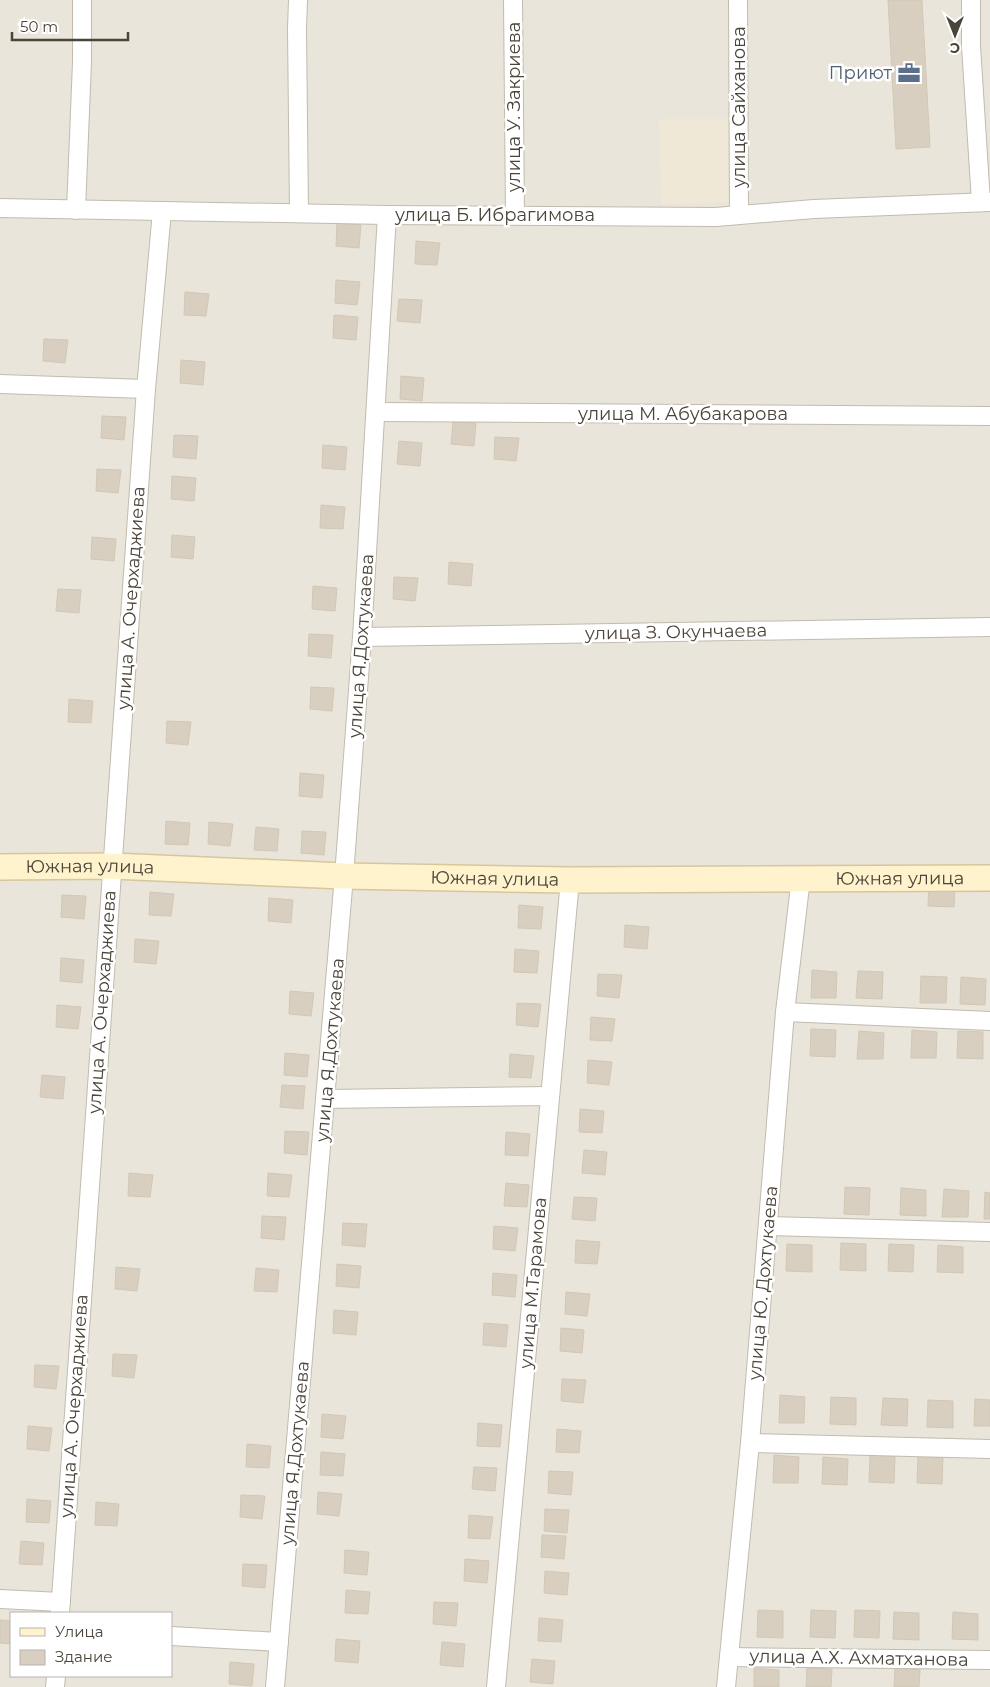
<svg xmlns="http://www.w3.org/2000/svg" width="990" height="1687" font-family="Montserrat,sans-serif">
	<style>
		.residential { fill: #eae5da; fill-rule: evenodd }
		.education { fill: #efe8d6 }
		.building { fill: #d8cfc1; stroke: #d3c7b4 }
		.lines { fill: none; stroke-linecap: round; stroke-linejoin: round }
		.street-casing { stroke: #c2bbae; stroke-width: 20 }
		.secondary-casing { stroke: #d6c79b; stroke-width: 28 }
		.street { stroke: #fff; stroke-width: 18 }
		.secondary { stroke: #fff3cd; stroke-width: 25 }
		.labels { text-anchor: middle; stroke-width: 5; stroke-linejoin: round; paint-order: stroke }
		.service-label { font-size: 18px; fill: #4e5e75; stroke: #fff; text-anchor: end }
		.street-label { font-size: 18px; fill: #4b4439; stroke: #fff }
	</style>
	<rect width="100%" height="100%" fill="#f6f3ec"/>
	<path class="residential" d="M0,0h990v1687h-990zM11,1613h160v63h-160z"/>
	<polygon class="education" points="659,119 728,119 729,202 662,204"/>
	<g class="building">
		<polygon points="888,0 922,0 930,147 896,149"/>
		<polygon points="337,223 361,225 359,248 336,246"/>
		<polygon points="416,241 440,243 437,265 415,264"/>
		<polygon points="336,280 360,282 357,305 335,303"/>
		<polygon points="185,292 209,294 206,316 184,315"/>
		<polygon points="399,299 422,300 420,323 397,321"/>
		<polygon points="334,315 358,317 356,340 333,338"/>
		<polygon points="44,339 68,340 65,363 43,361"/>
		<polygon points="181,360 205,362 203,385 180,383"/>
		<polygon points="401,376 424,378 422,401 400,399"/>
		<polygon points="102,416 126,417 124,440 101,438"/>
		<polygon points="453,422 476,423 474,446 451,444"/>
		<polygon points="174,435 198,436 196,459 173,457"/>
		<polygon points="495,437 519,438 516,461 494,459"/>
		<polygon points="399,441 422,443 420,466 397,464"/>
		<polygon points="323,445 347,447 345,470 322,468"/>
		<polygon points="97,469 121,470 118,493 96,491"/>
		<polygon points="172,476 196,478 194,501 171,499"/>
		<polygon points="321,505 345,507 343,529 320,528"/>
		<polygon points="172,535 195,537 193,559 171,557"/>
		<polygon points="92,537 116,539 114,561 91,559"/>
		<polygon points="449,562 473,564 471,586 448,584"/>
		<polygon points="394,577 418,578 415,601 393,599"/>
		<polygon points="313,586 337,588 335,611 312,609"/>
		<polygon points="58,589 81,590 79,613 56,611"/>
		<polygon points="309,634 333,635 331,658 308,656"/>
		<polygon points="311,687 334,688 332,711 310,709"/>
		<polygon points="69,699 93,701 91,723 68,722"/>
		<polygon points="167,721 191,722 188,745 166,743"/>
		<polygon points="300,773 324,775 322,798 299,796"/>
		<polygon points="166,821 190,823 188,845 165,844"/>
		<polygon points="209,822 233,824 230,846 208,844"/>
		<polygon points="256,827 279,829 277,851 254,850"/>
		<polygon points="302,831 326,832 324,855 301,853"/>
		<polygon points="929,879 955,880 954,907 928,906"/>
		<polygon points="150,892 174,894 171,916 149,915"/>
		<polygon points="62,895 86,896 84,919 61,917"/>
		<polygon points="269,898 293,900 291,923 268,921"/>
		<polygon points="519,905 543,907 541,929 518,928"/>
		<polygon points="625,925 649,927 647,949 624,947"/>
		<polygon points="135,939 159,941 156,964 134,962"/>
		<polygon points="515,949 539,951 537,973 514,972"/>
		<polygon points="61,958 84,960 82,983 60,981"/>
		<polygon points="812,970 837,972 836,998 811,998"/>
		<polygon points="858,971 883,972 882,999 856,998"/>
		<polygon points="598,974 622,975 619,998 597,996"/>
		<polygon points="921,976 947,977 946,1003 920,1003"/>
		<polygon points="961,977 986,979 985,1005 960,1004"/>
		<polygon points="290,991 314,993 311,1016 289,1014"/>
		<polygon points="517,1003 541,1004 538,1027 516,1025"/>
		<polygon points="57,1005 81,1007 78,1029 56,1027"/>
		<polygon points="591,1017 615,1019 612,1041 590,1040"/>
		<polygon points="811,1029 836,1030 835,1057 810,1056"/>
		<polygon points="912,1030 937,1032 936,1058 911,1058"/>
		<polygon points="859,1031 884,1033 883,1059 857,1059"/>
		<polygon points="958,1031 983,1032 983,1059 957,1058"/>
		<polygon points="285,1053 309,1055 307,1077 284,1075"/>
		<polygon points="510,1054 534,1056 531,1078 509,1077"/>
		<polygon points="588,1060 612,1062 609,1085 587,1083"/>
		<polygon points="42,1075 65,1077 63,1099 40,1097"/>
		<polygon points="282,1085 305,1086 303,1109 280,1107"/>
		<polygon points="580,1109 604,1111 602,1133 579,1132"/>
		<polygon points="285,1131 309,1132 307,1155 284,1153"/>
		<polygon points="506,1132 530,1134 528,1156 505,1155"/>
		<polygon points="584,1150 607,1152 605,1175 582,1173"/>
		<polygon points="129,1173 153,1175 150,1197 128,1196"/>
		<polygon points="268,1173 292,1175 289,1197 267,1196"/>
		<polygon points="506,1183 529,1185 527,1207 504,1206"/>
		<polygon points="845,1187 870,1188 869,1215 844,1214"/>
		<polygon points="901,1188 926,1190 926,1216 900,1215"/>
		<polygon points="944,1189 969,1191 968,1217 942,1217"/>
		<polygon points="985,1192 990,1193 990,1219 984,1219"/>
		<polygon points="574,1197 597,1198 595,1221 572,1219"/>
		<polygon points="262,1216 286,1217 284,1240 261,1238"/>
		<polygon points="343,1223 367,1224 365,1247 342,1245"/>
		<polygon points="494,1226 518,1228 515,1251 493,1249"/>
		<polygon points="576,1240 600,1242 597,1264 575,1263"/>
		<polygon points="841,1243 866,1244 866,1271 840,1270"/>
		<polygon points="787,1244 812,1245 812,1272 786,1271"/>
		<polygon points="889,1244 914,1245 913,1272 888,1271"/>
		<polygon points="938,1245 963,1247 963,1273 937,1272"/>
		<polygon points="337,1264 361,1266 359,1288 336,1286"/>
		<polygon points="116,1267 140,1269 137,1291 115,1289"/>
		<polygon points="256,1268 279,1270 277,1292 254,1291"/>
		<polygon points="493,1273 517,1275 515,1297 492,1295"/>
		<polygon points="566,1292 590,1294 587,1316 565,1314"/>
		<polygon points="334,1310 358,1312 356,1335 333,1333"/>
		<polygon points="484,1323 508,1325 506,1347 483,1345"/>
		<polygon points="561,1328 584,1330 582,1353 560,1351"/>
		<polygon points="113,1354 137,1355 134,1378 112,1376"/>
		<polygon points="35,1365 59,1366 56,1389 34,1387"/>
		<polygon points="562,1379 586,1380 583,1403 561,1401"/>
		<polygon points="780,1395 805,1397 804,1423 779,1423"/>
		<polygon points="831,1397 856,1398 856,1425 830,1424"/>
		<polygon points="883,1398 908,1399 907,1426 881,1425"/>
		<polygon points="975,1399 990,1400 990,1426 974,1426"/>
		<polygon points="928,1400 953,1401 953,1428 927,1427"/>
		<polygon points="322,1414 346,1416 343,1439 321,1437"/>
		<polygon points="478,1423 502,1425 500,1447 477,1446"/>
		<polygon points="28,1426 52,1428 49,1451 27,1449"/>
		<polygon points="557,1429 581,1431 579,1453 556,1452"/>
		<polygon points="247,1444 271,1446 269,1468 246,1467"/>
		<polygon points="321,1452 345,1454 343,1476 320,1475"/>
		<polygon points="774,1455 799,1457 798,1483 773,1483"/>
		<polygon points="870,1455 895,1456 894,1483 869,1482"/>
		<polygon points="918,1456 943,1457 942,1484 917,1483"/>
		<polygon points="823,1457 848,1459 847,1485 822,1484"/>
		<polygon points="474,1467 497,1468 495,1491 472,1489"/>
		<polygon points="549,1471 573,1472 571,1495 548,1493"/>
		<polygon points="318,1492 342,1494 339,1516 317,1514"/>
		<polygon points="241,1495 265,1496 262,1519 240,1517"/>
		<polygon points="27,1499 51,1501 49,1523 26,1522"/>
		<polygon points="96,1502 119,1504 117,1526 95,1525"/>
		<polygon points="545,1509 569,1510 567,1533 544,1531"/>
		<polygon points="469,1515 493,1517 490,1539 468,1538"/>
		<polygon points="542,1535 566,1536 564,1559 541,1557"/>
		<polygon points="21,1541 44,1543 42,1565 19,1564"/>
		<polygon points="345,1550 369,1552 367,1575 344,1573"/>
		<polygon points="465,1559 489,1561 487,1583 464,1581"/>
		<polygon points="243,1564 267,1565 265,1588 242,1586"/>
		<polygon points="545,1571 569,1573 567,1595 544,1593"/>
		<polygon points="346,1590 370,1592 368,1614 345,1613"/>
		<polygon points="434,1602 458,1603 456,1626 433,1624"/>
		<polygon points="758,1610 783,1611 783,1638 757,1637"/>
		<polygon points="811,1610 836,1611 835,1638 810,1637"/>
		<polygon points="855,1610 880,1611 879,1638 854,1637"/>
		<polygon points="894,1612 919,1613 919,1640 893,1639"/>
		<polygon points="953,1612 978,1614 978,1640 952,1639"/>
		<polygon points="539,1618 563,1620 561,1642 538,1641"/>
		<polygon points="0,1620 11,1621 11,1644 0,1643"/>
		<polygon points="336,1639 360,1641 358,1663 335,1661"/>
		<polygon points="442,1642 465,1644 463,1667 440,1665"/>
		<polygon points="532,1659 555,1661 553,1684 530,1682"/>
		<polygon points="230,1662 254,1664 252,1686 229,1684"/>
		<polygon points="754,1668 779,1670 779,1687 754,1687"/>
		<polygon points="807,1668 832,1669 831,1687 806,1687"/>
		<polygon points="895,1668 920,1670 919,1687 894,1687"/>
	</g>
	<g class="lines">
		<defs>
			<g id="street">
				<polyline points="298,0 297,29 299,213"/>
				<polyline points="513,0 515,215"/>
				<polyline points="738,0 739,214"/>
				<polyline points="971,0 971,46 981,202"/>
				<polyline points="0,208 387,215 716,217 814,209 990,202"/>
				<polyline points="76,210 82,62 82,0"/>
				<polyline points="0,384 146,389"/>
				<polyline points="376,412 990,416"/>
				<polyline points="362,637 990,627"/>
				<polyline points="785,1012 990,1021"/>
				<polyline points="325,1099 550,1096"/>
				<polyline points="768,1226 990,1232"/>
				<polyline points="750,1443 990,1449"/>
				<polyline points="0,1599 61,1602"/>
				<polyline points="60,1613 146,389 162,211"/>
				<polyline points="171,1636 279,1642"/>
				<polyline points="729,1657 990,1660"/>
				<polyline points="55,1687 56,1676"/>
				<polyline points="275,1687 344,876 362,637 387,215"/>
				<polyline points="496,1687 570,880"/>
				<polyline points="726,1687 750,1443 785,1012 801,878"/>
			</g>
			<g id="secondary">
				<path id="s1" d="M0,867l112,-1 232,10 226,4 420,-2"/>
			</g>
		</defs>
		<use href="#street" class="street-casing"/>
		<use href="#secondary" class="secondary-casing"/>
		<use href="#street" class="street"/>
		<use href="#secondary" class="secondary"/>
	</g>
	<defs>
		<symbol id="office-bare" viewBox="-9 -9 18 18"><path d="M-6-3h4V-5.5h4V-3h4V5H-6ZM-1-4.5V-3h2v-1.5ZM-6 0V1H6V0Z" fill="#5c6f8a" stroke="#fff" stroke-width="2.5" paint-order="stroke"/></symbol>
	</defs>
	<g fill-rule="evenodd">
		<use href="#office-bare" x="893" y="57" width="32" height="32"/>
	</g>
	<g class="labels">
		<g class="service-label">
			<text x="892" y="79">Приют</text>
		</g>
		<g class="street-label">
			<text transform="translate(514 107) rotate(-90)" y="6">улица У. Закриева</text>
			<text transform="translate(739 107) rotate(-90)" y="6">улица Сайханова</text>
			<text x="495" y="221">улица Б. Ибрагимова</text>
			<text x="683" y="420">улица М. Абубакарова</text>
			<text transform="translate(131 598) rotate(-86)" y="6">улица А. Очерхаджиева</text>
			<text transform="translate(676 632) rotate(-1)" y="6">улица З. Окунчаева</text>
			<text transform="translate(361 646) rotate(-86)" y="6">улица Я.Дохтукаева</text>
			<text dy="6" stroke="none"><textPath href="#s1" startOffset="90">Южная улица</textPath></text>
			<text dy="6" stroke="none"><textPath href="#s1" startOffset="900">Южная улица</textPath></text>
			<text dy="6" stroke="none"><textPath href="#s1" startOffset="495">Южная улица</textPath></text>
			<text transform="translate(102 1002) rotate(-86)" y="6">улица А. Очерхаджиева</text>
			<text transform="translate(330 1050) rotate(-85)" y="6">улица Я.Дохтукаева</text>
			<text transform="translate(533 1283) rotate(-85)" y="6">улица М.Тарамова</text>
			<text transform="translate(763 1283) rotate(-85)" y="6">улица Ю. Дохтукаева</text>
			<text transform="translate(74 1406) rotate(-86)" y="6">улица А. Очерхаджиева</text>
			<text transform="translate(295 1453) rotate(-85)" y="6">улица Я.Дохтукаева</text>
			<text transform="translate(859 1658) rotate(1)" y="6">улица А.Х. Ахматханова</text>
		</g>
	</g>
	<rect x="10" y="1612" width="162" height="65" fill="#ffffff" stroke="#b7b4b0"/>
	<rect x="20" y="1628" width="25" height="8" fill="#fff3cd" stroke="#b7b4b0"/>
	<text x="55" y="1637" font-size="15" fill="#4b4439">Улица</text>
	<rect x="20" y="1650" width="25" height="15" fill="#d8cfc1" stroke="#b7b4b0"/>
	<text x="55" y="1662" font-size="15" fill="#4b4439">Здание</text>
	<g transform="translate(955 35) rotate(180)" stroke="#ffffff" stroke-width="4" paint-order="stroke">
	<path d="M0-4L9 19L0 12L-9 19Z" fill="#4b4439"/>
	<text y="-8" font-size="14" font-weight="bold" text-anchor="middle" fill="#4b4439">С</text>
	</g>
	<path d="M12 32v8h116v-8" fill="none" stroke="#4b4439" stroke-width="2.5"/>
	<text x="20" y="32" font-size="15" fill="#4b4439" stroke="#ffffff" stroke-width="4" paint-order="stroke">50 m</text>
</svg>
